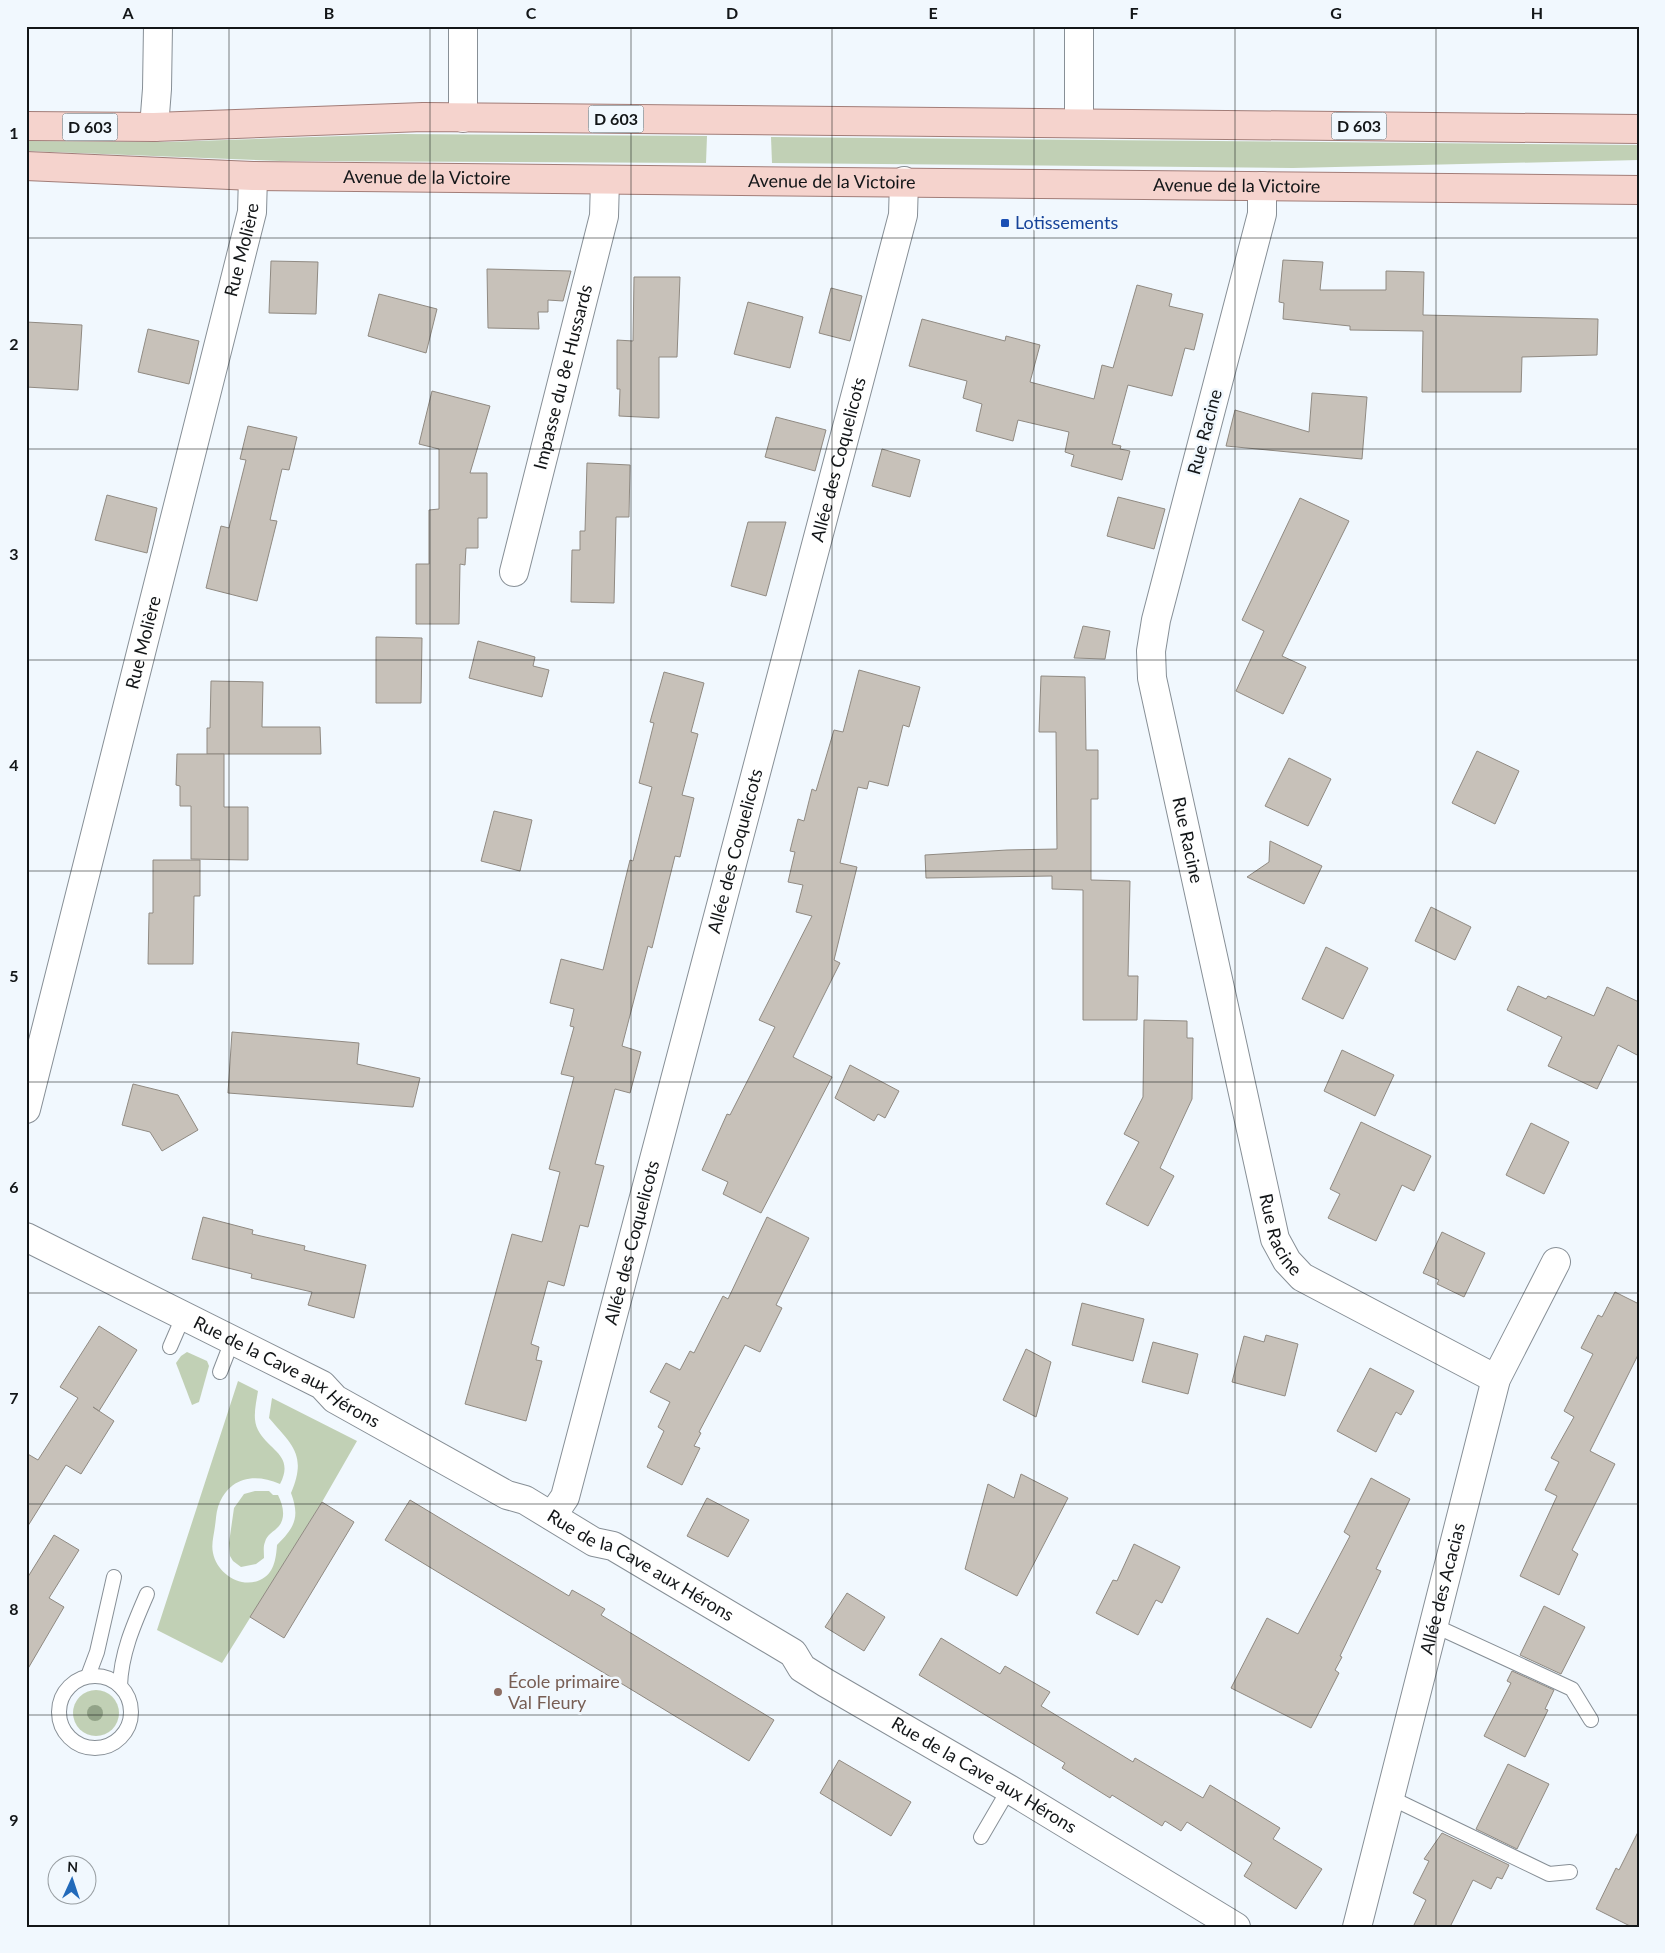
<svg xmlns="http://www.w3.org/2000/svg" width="1665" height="1953" font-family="Lato,sans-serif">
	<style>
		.green { fill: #c1d0b5 }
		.building { fill: #c7c1b9; stroke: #908a82 }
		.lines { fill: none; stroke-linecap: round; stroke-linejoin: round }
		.lane-casing { stroke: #878f96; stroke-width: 16 }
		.street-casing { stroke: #878f96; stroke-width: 30 }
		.primary-casing { stroke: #a27d78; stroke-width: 30 }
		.lane { stroke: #fff; stroke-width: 14 }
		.street { stroke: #fff; stroke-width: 28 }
		.primary { stroke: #f5d3cd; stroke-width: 28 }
		.tree { fill: #92a388 }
		.grid { fill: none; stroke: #131618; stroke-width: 1; stroke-opacity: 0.55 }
		.transit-dot { fill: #1a4fb4; stroke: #f1f8fe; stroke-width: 2 }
		.education-dot { fill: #8d6e63; stroke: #f1f8fe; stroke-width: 2 }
		.labels { text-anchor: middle; stroke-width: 5; stroke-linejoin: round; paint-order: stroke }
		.shield { fill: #f1f8fe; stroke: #565a5d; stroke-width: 1 }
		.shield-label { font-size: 16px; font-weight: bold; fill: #131618 }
		.street-label { font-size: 18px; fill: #131618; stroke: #f1f8fe }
		.transit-label { font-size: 18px; fill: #164399; stroke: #f1f8fe; text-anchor: start }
		.education-label { font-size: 18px; fill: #785e54; stroke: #f1f8fe; text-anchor: start }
		.neatline { fill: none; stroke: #131618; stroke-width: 2 }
		.grid-label { font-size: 16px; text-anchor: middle; font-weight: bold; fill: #131618 }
	</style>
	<rect width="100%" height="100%" fill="#f1f8fe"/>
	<g class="green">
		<polygon points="400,134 707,136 706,163 280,161 26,151 26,141 164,142"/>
		<polygon points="771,137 1639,145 1639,160 1293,168 772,163"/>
		<polygon points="187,1352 207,1361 209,1366 199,1402 192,1405 176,1363 181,1356"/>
		<path d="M238,1381l20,10c-2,13 -6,28 0,39 11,21 37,25 22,54 -27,-12 -52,-6 -62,23 -2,6 -2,13 -3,19 -1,9 -4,18 -2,27 4,20 27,36 47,27 14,-6 16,-21 17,-35 18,-18 23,-28 14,-52 16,-38 2,-47 -22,-75l3,-20 85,43 -35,61 -100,161 -65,-33z"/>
		<path d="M255,1491h14l4,4h5c5,10 8,22 1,31 -5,6 -12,8 -14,16 -2,4 -1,11 -1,16l-8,6 -15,3 -8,-6 -3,-5 -1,-13 5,-35 10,-14z"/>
		<circle cx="96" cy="1713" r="23"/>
	</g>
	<g class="building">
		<polygon points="1283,260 1323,262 1320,290 1386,290 1386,271 1424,272 1423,315 1598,319 1597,355 1522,357 1521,392 1422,392 1423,331 1350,330 1350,326 1283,319 1284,303 1279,302"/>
		<polygon points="271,261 318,262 316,314 269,313"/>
		<polygon points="487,269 571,271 563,301 548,300 548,312 538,312 539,329 488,328"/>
		<polygon points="634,277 680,277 677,357 659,357 659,418 619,416 620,389 617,389 617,340 633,341"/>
		<polygon points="1137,285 1172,294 1169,306 1203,314 1194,350 1185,348 1172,396 1128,385 1112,444 1121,446 1120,449 1130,451 1122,480 1071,466 1074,455 1065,452 1069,432 1018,420 1013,441 976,431 982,404 963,398 967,381 909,366 922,319 1005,341 1006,336 1040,345 1030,382 1094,399 1102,365 1113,368"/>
		<polygon points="831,288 862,296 850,341 819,333"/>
		<polygon points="379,294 437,309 426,353 368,336"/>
		<polygon points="748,302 803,317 790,368 734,354"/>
		<polygon points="26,322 82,325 78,390 26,387"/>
		<polygon points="148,329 199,341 189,384 138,372"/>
		<polygon points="432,391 490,406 470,473 487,473 487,518 478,518 478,548 466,548 465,565 460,564 459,624 416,624 416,564 429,564 429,510 439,509 439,449 419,444"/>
		<polygon points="1312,393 1367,397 1362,459 1226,446 1235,410 1309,432"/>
		<polygon points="776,417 826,430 815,471 765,457"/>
		<polygon points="248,426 297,437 289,470 282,469 270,520 277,521 257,601 206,588 221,526 229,528 246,460 240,459"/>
		<polygon points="882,449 920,460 910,497 872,486"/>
		<polygon points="587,463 630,465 629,517 616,517 614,603 571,602 572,550 580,550 580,531 585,531"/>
		<polygon points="107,495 157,508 147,553 95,540"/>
		<polygon points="1118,497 1165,509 1154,549 1107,536"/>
		<polygon points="1300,498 1349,521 1282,656 1306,667 1283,714 1236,691 1264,631 1242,620"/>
		<polygon points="748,522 786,522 766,596 731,586"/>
		<polygon points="1083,626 1110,631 1105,659 1074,658"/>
		<polygon points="376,637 422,638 421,703 376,703"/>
		<polygon points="478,641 535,657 533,666 549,670 542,697 469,678"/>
		<polygon points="859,670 920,687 909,727 903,725 888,786 869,781 867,789 858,787 840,863 857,867 834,960 840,963 793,1057 832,1077 761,1213 723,1194 728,1182 702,1170 727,1114 730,1115 775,1027 759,1020 812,916 796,912 803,885 788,882 795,852 790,851 798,819 804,821 812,789 816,791 834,730 843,732"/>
		<polygon points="664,672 704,683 691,732 698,734 682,795 694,798 680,857 675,856 652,948 648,946 622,1046 641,1052 630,1093 615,1089 595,1164 604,1166 588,1227 580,1225 564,1286 548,1281 531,1344 539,1347 536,1360 542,1361 526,1421 465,1404 512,1234 542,1242 560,1172 549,1169 574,1077 561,1074 574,1027 570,1026 574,1009 550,1003 561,959 603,970 630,860 633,861 652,787 639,783 654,723 650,722"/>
		<polygon points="1041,676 1085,677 1086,750 1098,750 1098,799 1091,799 1091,880 1130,881 1128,976 1138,976 1137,1020 1083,1020 1083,890 1052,889 1052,876 926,878 925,855 1007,850 1057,849 1056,732 1039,732"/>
		<polygon points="211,681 263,682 262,727 320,727 321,754 207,754 207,728 210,728"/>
		<polygon points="1477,751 1519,771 1495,824 1452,803"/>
		<polygon points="177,754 224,754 224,807 248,807 248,860 191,859 191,806 180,806 180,786 176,785"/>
		<polygon points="1289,758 1331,779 1308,826 1265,806"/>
		<polygon points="494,811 532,820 520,871 481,861"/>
		<polygon points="1270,841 1322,866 1304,904 1247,877 1269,862"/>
		<polygon points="153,860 200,860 200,896 194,896 193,964 148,964 149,913 153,913"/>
		<polygon points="1431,907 1471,927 1455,960 1415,941"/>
		<polygon points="1326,947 1368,968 1343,1019 1302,999"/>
		<polygon points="1518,986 1546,999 1548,996 1594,1016 1607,987 1639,1002 1639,1056 1618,1045 1597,1089 1548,1066 1562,1037 1507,1010"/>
		<polygon points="1144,1020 1187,1021 1187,1038 1193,1038 1192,1099 1160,1168 1174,1176 1148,1226 1106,1204 1139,1142 1124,1134 1143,1097"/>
		<polygon points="232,1032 359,1043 357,1064 420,1078 413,1107 228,1093"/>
		<polygon points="1342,1050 1394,1075 1375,1116 1324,1091"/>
		<polygon points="850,1065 899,1091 885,1118 878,1114 874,1121 835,1098"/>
		<polygon points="133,1084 178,1095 198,1130 162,1151 150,1132 122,1125"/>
		<polygon points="1361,1122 1431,1156 1414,1191 1402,1185 1376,1241 1328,1218 1340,1194 1330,1189"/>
		<polygon points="1531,1123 1569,1142 1544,1194 1506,1175"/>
		<polygon points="203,1217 253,1230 252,1234 305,1246 304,1250 366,1265 354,1318 308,1305 312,1292 251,1278 252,1274 192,1259"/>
		<polygon points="767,1217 809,1238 776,1305 782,1308 760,1352 745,1345 699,1432 701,1433 694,1446 700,1448 682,1485 647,1467 664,1431 658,1427 670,1402 650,1392 666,1363 680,1370 690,1351 694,1353 723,1296 728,1299"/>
		<polygon points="1442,1232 1485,1253 1464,1297 1437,1284 1439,1280 1423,1273"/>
		<polygon points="1615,1292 1639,1304 1639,1353 1590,1451 1615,1464 1572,1550 1578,1554 1559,1595 1520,1576 1557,1496 1545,1490 1559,1462 1551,1458 1574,1417 1564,1411 1593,1354 1581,1348 1598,1315 1602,1317"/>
		<polygon points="1082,1303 1144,1319 1133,1361 1072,1345"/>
		<polygon points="99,1326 137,1350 99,1411 93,1407 114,1421 81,1474 66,1465 26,1529 26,1453 38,1460 78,1398 60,1387"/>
		<polygon points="1266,1335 1298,1344 1285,1396 1232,1382 1244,1336 1264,1342"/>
		<polygon points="1153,1342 1198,1354 1188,1394 1142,1382"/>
		<polygon points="1026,1349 1051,1362 1036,1417 1003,1400"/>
		<polygon points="1370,1368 1414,1391 1401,1415 1396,1412 1376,1452 1337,1431"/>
		<polygon points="1021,1474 1068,1498 1017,1596 965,1569 988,1484 1014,1498"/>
		<polygon points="1371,1478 1410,1499 1376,1569 1381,1571 1340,1656 1342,1657 1335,1670 1339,1673 1311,1728 1231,1688 1267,1618 1298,1634 1350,1536 1344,1532"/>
		<polygon points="707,1498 749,1520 728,1557 687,1536"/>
		<polygon points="410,1500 569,1596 572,1590 588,1599 605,1609 601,1615 774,1720 749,1761 385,1540"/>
		<polygon points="322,1502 354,1522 284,1638 250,1617"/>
		<polygon points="54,1535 79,1550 49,1598 64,1607 26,1672 26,1580"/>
		<polygon points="1134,1544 1180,1567 1162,1603 1156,1600 1138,1635 1096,1613 1113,1580 1117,1581"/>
		<polygon points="847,1593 885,1617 864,1651 825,1627"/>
		<polygon points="1544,1606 1585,1627 1561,1674 1520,1655"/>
		<polygon points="941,1638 1000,1674 1005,1666 1050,1692 1041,1706 1133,1762 1135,1758 1203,1798 1210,1785 1280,1828 1273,1839 1322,1869 1296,1909 1244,1876 1252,1863 1187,1822 1181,1831 1165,1821 1162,1826 1112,1795 1110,1798 1062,1768 1065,1763 919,1675"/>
		<polygon points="1512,1671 1554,1690 1545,1709 1548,1710 1525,1757 1484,1736 1511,1683 1507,1681"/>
		<polygon points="839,1760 911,1802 891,1836 820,1793"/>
		<polygon points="1508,1764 1549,1784 1517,1849 1476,1829"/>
		<polygon points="1639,1830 1639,1927 1632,1927 1596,1909 1616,1868 1619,1870"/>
		<polygon points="1442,1833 1509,1865 1502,1879 1497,1877 1491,1889 1473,1880 1450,1927 1413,1927 1426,1900 1413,1893 1429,1861 1424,1859"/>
	</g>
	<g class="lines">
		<defs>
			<g id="lane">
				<polyline points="170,1347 183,1317"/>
				<polyline points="220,1372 232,1341"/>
				<polyline points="1433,1625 1572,1689 1591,1720"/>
				<polyline points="88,1676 97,1652 114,1577"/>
				<circle cx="95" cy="1712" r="36"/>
				<path d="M120,1686c1,-33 14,-62 27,-92"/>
				<polyline points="1389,1797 1549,1874 1570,1872"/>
				<polyline points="981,1837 1009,1789"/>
			</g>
			<g id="street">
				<polyline points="463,118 463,26"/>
				<polyline points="1079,123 1079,26"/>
				<polyline points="154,127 157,89 158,26"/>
				<path id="s1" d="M1262,186v28l-106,406 -5,31 1,27 123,561 12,22 15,16 194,102"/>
				<path id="s2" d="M514,572l90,-356 1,-36"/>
				<path id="s3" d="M26,1109l226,-897 1,-36"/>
				<path id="s4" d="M26,1237l296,148 13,14 172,96 18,5 69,42 19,4 180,107 9,15 24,15 183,106 227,138"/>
				<path id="s5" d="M552,1516l13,-19 338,-1282 1,-34"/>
				<path id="s6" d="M1357,1927l139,-548 60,-117"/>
			</g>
			<g id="primary">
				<polyline points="26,126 154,127 423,117 1639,129"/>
				<path id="s7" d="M26,166l227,10 1386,14"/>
			</g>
		</defs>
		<use href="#lane" class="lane-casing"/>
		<use href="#street" class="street-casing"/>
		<use href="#primary" class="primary-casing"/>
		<use href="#lane" class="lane"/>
		<use href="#street" class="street"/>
		<use href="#primary" class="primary"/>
	</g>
	<circle class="tree" cx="95" cy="1713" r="8"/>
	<path class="grid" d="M229,26v1901M430,26v1901M631,26v1901M832,26v1901M1034,26v1901M1235,26v1901M1436,26v1901M26,238h1613M26,449h1613M26,660h1613M26,871h1613M26,1082h1613M26,1293h1613M26,1504h1613M26,1715h1613"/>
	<rect class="transit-dot" x="1000" y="218" width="10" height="10" rx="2.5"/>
	<circle class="education-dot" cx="498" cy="1692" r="5"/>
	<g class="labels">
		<g class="shield">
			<rect x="588.5" y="105.5" width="55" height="27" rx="4"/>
			<rect x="1331.5" y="112.5" width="55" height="27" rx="4"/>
			<rect x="62.5" y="113.5" width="55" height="27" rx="4"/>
		</g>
		<g class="shield-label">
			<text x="616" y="125">D 603</text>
			<text x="1359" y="132">D 603</text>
			<text x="90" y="133">D 603</text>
		</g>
		<g class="street-label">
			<text dy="6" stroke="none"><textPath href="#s7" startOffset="401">Avenue de la Victoire</textPath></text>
			<text dy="6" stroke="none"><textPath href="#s7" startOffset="806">Avenue de la Victoire</textPath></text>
			<text dy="6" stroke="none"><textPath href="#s7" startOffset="1211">Avenue de la Victoire</textPath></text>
			<text dy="6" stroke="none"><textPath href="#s3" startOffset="886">Rue Molière</textPath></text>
			<text dy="6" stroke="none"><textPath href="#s2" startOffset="201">Impasse du 8e Hussards</textPath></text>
			<text transform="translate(1205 432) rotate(-75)" y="6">Rue Racine</text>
			<text dy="6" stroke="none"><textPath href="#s5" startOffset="1096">Allée des Coquelicots</textPath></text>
			<text dy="6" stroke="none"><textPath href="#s3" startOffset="481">Rue Molière</textPath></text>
			<text dy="6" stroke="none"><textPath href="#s1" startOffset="672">Rue Racine</textPath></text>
			<text dy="6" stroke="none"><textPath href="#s5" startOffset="691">Allée des Coquelicots</textPath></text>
			<text dy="6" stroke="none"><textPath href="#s1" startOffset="1078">Rue Racine</textPath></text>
			<text dy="6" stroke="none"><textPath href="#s5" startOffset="286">Allée des Coquelicots</textPath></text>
			<text dy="6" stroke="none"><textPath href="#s4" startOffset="294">Rue de la Cave aux Hérons</textPath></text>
			<text dy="6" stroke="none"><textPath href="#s4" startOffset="699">Rue de la Cave aux Hérons</textPath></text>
			<text dy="6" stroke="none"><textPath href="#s6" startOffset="349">Allée des Acacias</textPath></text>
			<text dy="6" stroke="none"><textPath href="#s4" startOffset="1104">Rue de la Cave aux Hérons</textPath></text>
		</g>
		<g class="transit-label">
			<text x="1015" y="229">Lotissements</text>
		</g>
		<g class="education-label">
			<text x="508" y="1688">École primaire<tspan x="508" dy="21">Val Fleury</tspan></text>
		</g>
	</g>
	<rect width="1665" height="1953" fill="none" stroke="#f1f8fe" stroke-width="55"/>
	<g transform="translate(72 1880) rotate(3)"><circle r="24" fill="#f1f8fe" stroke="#989ea2"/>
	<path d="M0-4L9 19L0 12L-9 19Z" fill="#226aba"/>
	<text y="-8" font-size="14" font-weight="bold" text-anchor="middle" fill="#131618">N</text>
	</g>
	<rect x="28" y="28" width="1610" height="1898" class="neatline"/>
	<g class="grid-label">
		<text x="128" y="19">A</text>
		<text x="329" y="19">B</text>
		<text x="531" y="19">C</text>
		<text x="732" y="19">D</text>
		<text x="933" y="19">E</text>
		<text x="1134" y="19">F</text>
		<text x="1336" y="19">G</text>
		<text x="1537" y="19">H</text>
		<text x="14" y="139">1</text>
		<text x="14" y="350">2</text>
		<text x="14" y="560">3</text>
		<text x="14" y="771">4</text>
		<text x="14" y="982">5</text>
		<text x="14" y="1193">6</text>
		<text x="14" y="1404">7</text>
		<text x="14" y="1615">8</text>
		<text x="14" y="1826">9</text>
	</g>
</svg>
